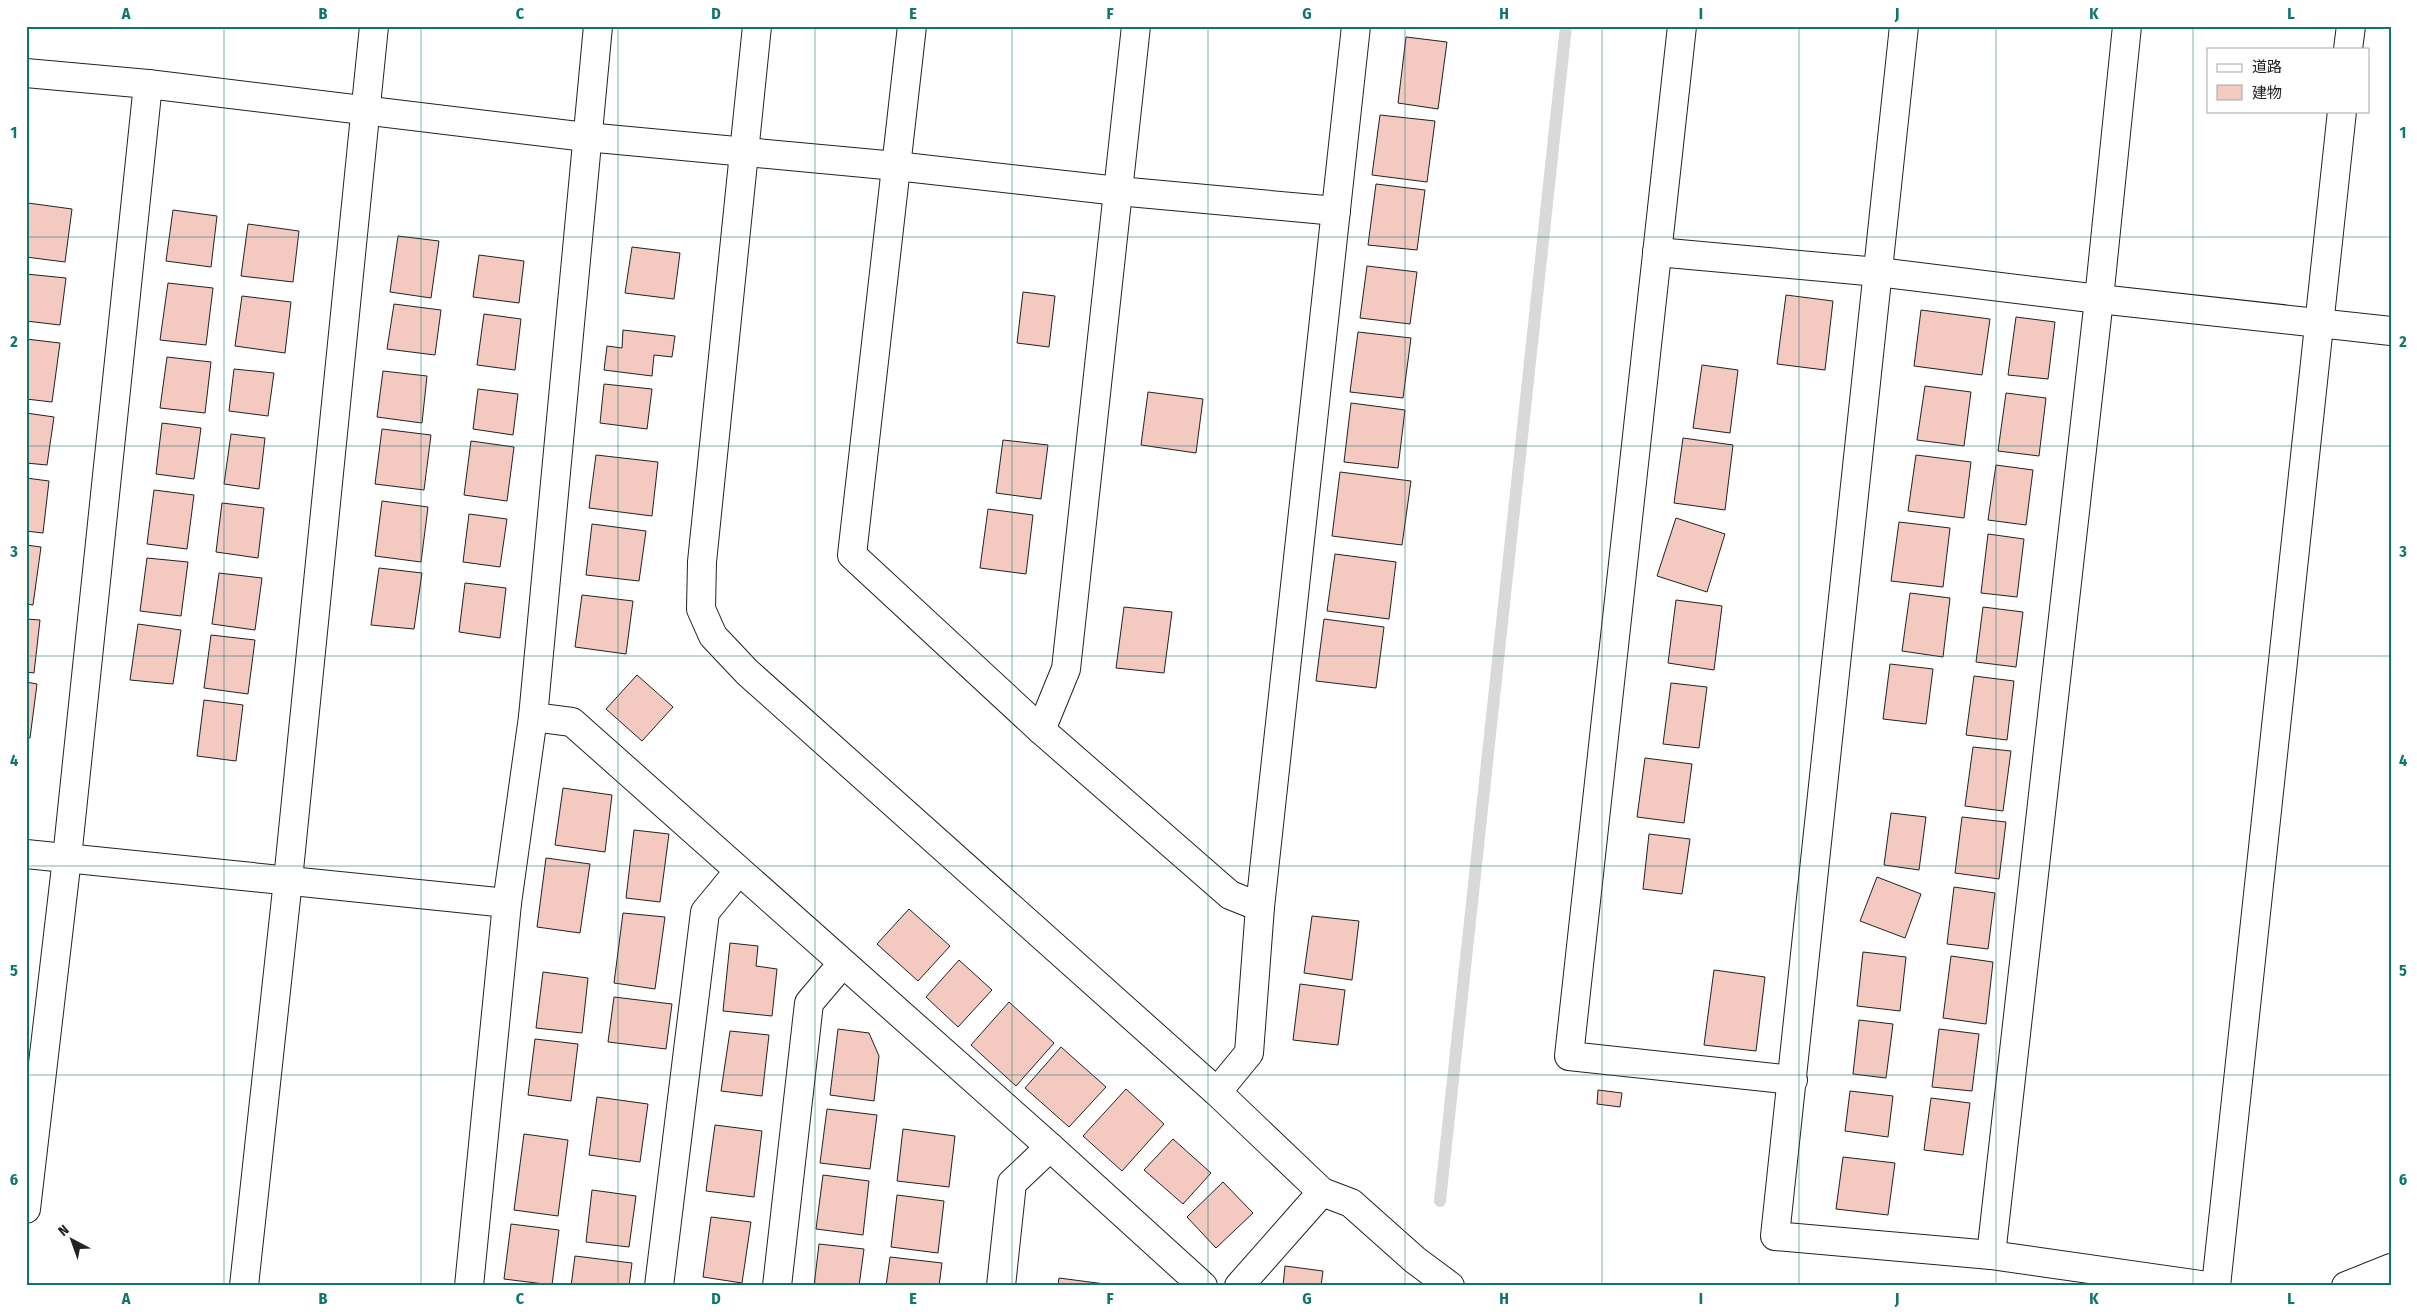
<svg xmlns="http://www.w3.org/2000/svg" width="2417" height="1312" font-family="'Fira Sans Condensed','Noto Sans JP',sans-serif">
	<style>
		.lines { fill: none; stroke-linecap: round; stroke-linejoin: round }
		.stream { stroke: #d9d9d9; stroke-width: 12 }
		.building { fill: #f3c9c0; stroke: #222 }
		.street-casing { stroke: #222; stroke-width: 30 }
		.secondary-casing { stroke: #222; stroke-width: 30 }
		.street { stroke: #fff; stroke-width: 28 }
		.secondary { stroke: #fff; stroke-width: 28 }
		.grid { fill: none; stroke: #0f766e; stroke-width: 1; stroke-opacity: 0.55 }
		.neatline { fill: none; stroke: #0f766e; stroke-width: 2 }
		.grid-label { font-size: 16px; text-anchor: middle; font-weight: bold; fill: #0f766e }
	</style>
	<rect width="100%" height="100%" fill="#fff"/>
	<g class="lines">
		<polyline class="stream" points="1440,1201 1566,26"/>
	</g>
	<g class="building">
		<polygon points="1406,37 1447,42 1438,109 1398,103"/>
		<polygon points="1380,115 1435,121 1427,182 1372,175"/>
		<polygon points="1376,184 1425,190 1417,250 1368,245"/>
		<polygon points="28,203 72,209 65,262 26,257"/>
		<polygon points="173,210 217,216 211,267 166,261"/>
		<polygon points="248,224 299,231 293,282 241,276"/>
		<polygon points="398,236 439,241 431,298 390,292"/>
		<polygon points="632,247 680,253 674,299 625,293"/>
		<polygon points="479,255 524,261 519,303 473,297"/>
		<polygon points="1367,266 1417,272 1410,324 1360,318"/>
		<polygon points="26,274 66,278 60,325 26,321"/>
		<polygon points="168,283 213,288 206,345 160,340"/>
		<polygon points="1023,292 1055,296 1049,347 1017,343"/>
		<polygon points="1786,295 1833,301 1825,370 1777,364"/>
		<polygon points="242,296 291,302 285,353 235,346"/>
		<polygon points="394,304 441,310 435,355 387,349"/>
		<polygon points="1921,310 1990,319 1982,375 1914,366"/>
		<polygon points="484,314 521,319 515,370 477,365"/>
		<polygon points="2016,317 2055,322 2048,379 2008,375"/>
		<polygon points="623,330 675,336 672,357 654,355 652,376 604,370 607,346 622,348"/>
		<polygon points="1358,332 1411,338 1403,398 1350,392"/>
		<polygon points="26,339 60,343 52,402 26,399"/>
		<polygon points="167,357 211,362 205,413 160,408"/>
		<polygon points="1702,365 1738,370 1730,433 1693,428"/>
		<polygon points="234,369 274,373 268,416 229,411"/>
		<polygon points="383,371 427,376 422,423 377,417"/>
		<polygon points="604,384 652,389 647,429 600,423"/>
		<polygon points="1925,386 1971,392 1964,446 1917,440"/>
		<polygon points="478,389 518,394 513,435 473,429"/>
		<polygon points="1148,392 1203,399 1196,453 1141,445"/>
		<polygon points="2006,393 2046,398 2039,456 1998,451"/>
		<polygon points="1351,403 1405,410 1398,468 1344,462"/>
		<polygon points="26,413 54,417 47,465 26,463"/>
		<polygon points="162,423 201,428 194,479 156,474"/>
		<polygon points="382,429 431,435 424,490 375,484"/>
		<polygon points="231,434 265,438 259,489 224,484"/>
		<polygon points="1683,438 1733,445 1725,510 1674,503"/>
		<polygon points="1003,440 1048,445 1041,499 996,493"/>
		<polygon points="471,441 514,447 507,501 464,495"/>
		<polygon points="596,455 658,462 652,516 589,508"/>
		<polygon points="1916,455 1971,462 1964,518 1908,511"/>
		<polygon points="1996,465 2033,470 2026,525 1988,520"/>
		<polygon points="1340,472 1411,481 1402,545 1332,536"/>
		<polygon points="26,478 49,481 43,533 26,531"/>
		<polygon points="154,490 194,495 187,549 147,544"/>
		<polygon points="382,501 428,507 421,562 375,556"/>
		<polygon points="222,503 264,508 258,558 216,552"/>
		<polygon points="988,509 1033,515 1026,574 980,568"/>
		<polygon points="469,514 507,519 500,567 463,562"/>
		<polygon points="1676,518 1725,534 1707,592 1657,576"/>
		<polygon points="1899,522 1950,528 1943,587 1891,581"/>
		<polygon points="592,524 646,531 639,581 586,575"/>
		<polygon points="1988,534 2024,539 2017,597 1981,593"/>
		<polygon points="26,545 41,547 33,605 26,604"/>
		<polygon points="1335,554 1396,562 1389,619 1327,611"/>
		<polygon points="147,558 188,562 181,616 140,611"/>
		<polygon points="379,568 422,573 414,629 371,625"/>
		<polygon points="219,573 262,578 255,630 212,624"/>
		<polygon points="465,583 506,588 500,638 459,632"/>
		<polygon points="1910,593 1950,598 1943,657 1902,651"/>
		<polygon points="582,595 633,601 626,654 575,647"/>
		<polygon points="1676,600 1722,606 1714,670 1668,663"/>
		<polygon points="1124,607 1172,612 1164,673 1116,668"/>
		<polygon points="1983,607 2023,612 2016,667 1976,662"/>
		<polygon points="26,619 40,620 34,673 26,672"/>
		<polygon points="1324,619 1384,627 1376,688 1316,681"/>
		<polygon points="138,624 181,630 173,684 130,680"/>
		<polygon points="211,635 255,640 248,694 204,688"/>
		<polygon points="1890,664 1933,669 1926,724 1883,719"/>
		<polygon points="637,675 673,707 642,741 606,709"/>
		<polygon points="1974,676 2014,681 2007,740 1966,735"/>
		<polygon points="26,682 37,684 30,738 26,737"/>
		<polygon points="1671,683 1707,687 1699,748 1663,744"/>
		<polygon points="204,700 243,705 236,761 197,756"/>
		<polygon points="1973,747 2011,751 2003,811 1965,806"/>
		<polygon points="1645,758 1692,764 1684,823 1637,817"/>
		<polygon points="563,788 612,795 605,852 555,845"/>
		<polygon points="1891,813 1926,817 1919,870 1884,865"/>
		<polygon points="1962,817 2006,822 1999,879 1955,873"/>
		<polygon points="634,830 669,834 660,902 626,898"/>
		<polygon points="1649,834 1690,839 1682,894 1643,889"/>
		<polygon points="546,858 590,864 580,933 537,927"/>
		<polygon points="1877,877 1921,894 1905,938 1860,921"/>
		<polygon points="1954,887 1995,893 1988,949 1947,944"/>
		<polygon points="909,909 950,946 918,981 877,944"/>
		<polygon points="623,913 665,917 655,989 614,983"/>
		<polygon points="1312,916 1359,921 1352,980 1304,973"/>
		<polygon points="730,943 758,946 756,966 777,969 772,1016 723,1011"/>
		<polygon points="1863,952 1906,957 1900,1011 1857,1006"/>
		<polygon points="1951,956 1993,962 1986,1024 1943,1018"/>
		<polygon points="959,960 992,990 958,1027 926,997"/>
		<polygon points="1714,970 1765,977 1756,1051 1704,1045"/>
		<polygon points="543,972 588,978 582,1033 536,1028"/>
		<polygon points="1300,984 1345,990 1338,1045 1293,1040"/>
		<polygon points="614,997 672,1004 666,1049 608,1042"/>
		<polygon points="1009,1002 1054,1043 1016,1086 971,1045"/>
		<polygon points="1859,1020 1893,1024 1886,1078 1853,1074"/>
		<polygon points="838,1029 869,1033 879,1056 874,1101 830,1095"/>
		<polygon points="1939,1029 1979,1034 1972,1091 1932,1087"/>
		<polygon points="730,1031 769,1035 762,1096 721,1091"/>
		<polygon points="535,1039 578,1044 571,1101 528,1095"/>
		<polygon points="1061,1047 1106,1087 1069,1127 1025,1088"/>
		<polygon points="1126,1089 1164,1124 1122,1171 1083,1136"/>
		<polygon points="1598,1090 1622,1093 1620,1107 1597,1104"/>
		<polygon points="1850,1091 1893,1096 1888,1137 1845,1131"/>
		<polygon points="597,1097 648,1104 640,1162 589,1155"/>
		<polygon points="1931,1098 1970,1103 1963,1155 1924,1150"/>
		<polygon points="827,1109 877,1115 870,1169 820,1163"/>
		<polygon points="715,1125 762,1131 754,1197 706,1191"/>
		<polygon points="903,1129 955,1136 949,1187 897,1181"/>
		<polygon points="524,1134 568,1140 558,1216 514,1210"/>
		<polygon points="1173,1139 1211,1173 1183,1204 1144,1170"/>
		<polygon points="1843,1157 1895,1163 1888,1215 1836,1209"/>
		<polygon points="823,1175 869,1181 863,1235 816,1229"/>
		<polygon points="1223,1182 1253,1213 1216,1248 1187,1217"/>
		<polygon points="592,1190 636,1196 629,1247 586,1242"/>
		<polygon points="897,1195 944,1201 938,1253 891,1247"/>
		<polygon points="711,1217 751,1222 742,1283 703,1277"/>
		<polygon points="511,1224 559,1230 552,1285 504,1279"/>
		<polygon points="819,1244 864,1249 859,1286 814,1286"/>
		<polygon points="575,1256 632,1263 629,1286 571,1286"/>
		<polygon points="890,1257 942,1263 939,1286 886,1286"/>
		<polygon points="1285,1266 1323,1271 1321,1286 1283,1286"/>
		<polygon points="1059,1278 1105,1284 1105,1286 1058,1286"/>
	</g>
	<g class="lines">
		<defs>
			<g id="street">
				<polyline points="912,26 852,555 1041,730 1230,895 1260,907"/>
				<polyline points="1682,26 1569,1056 1793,1080"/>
				<polyline points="1904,26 1775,1236 1991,1255 2208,1286"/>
				<polyline points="2348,49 2351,26"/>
				<polyline points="26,73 148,84 586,137 896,166 1118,191 1336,211"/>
				<polyline points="1657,252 1878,272 2099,299 2391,331"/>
				<polyline points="533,717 572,722 1050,1147 1203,1286"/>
				<polyline points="1041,730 1066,669 1136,26"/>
				<polyline points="26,854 507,903"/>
				<polyline points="1217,1092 1249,1053 1260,907 1356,26"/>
				<polyline points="26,1209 67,858 148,84"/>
				<polyline points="1991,1255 2099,299 2127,26"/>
				<polyline points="244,1286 288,880 374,26"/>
				<polyline points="469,1286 507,903 533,717 598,26"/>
				<polyline points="659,1286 705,912 738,872"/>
				<polyline points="777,1286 809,1003 842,964"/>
				<polyline points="1001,1286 1012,1183 1050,1147"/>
				<polyline points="1239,1286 1322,1192"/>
				<polyline points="2216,1286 2342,111"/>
				<polyline points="2346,1286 2391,1268"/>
			</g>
			<polyline id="secondary" points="757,26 702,562 701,609 713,636 747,672 1217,1092 1322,1192 1351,1203 1415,1260 1450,1286"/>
		</defs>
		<use href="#street" class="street-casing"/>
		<use href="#secondary" class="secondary-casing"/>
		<use href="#street" class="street"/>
		<use href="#secondary" class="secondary"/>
	</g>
	<path class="grid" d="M224,26v1260M421,26v1260M618,26v1260M815,26v1260M1012,26v1260M1208,26v1260M1405,26v1260M1602,26v1260M1799,26v1260M1996,26v1260M2193,26v1260M26,237h2365M26,446h2365M26,656h2365M26,866h2365M26,1075h2365"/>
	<rect width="2417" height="1312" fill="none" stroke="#ffffff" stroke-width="55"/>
	<rect x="2207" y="48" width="162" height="65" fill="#ffffff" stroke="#a7a7a7"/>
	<rect x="2217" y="64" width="25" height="8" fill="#ffffff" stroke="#a7a7a7"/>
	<text x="2252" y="72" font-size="15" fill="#222222">道路</text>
	<rect x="2217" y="85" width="25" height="15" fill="#f3c9c0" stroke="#a7a7a7"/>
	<text x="2252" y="98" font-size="15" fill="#222222">建物</text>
	<g transform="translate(72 1240) rotate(319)" stroke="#ffffff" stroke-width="4" paint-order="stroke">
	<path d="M0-4L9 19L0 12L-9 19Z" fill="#222222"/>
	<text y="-8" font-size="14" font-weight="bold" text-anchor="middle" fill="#222222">N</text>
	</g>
	<rect x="28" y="28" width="2362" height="1256" class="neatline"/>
	<g class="grid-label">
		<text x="126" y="19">A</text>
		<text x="323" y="19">B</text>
		<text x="520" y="19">C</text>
		<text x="716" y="19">D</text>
		<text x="913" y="19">E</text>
		<text x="1110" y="19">F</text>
		<text x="1307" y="19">G</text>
		<text x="1504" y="19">H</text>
		<text x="1701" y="19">I</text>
		<text x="1897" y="19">J</text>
		<text x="2094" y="19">K</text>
		<text x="2291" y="19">L</text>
		<text x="14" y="138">1</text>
		<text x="2403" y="138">1</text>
		<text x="14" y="347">2</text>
		<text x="2403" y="347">2</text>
		<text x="14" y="557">3</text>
		<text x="2403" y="557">3</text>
		<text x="14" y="766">4</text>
		<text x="2403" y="766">4</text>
		<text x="14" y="976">5</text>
		<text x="2403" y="976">5</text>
		<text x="14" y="1185">6</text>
		<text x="2403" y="1185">6</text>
		<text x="126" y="1304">A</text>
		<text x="323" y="1304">B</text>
		<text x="520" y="1304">C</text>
		<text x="716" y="1304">D</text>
		<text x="913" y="1304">E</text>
		<text x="1110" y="1304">F</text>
		<text x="1307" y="1304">G</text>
		<text x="1504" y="1304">H</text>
		<text x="1701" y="1304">I</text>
		<text x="1897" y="1304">J</text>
		<text x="2094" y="1304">K</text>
		<text x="2291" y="1304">L</text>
	</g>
</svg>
